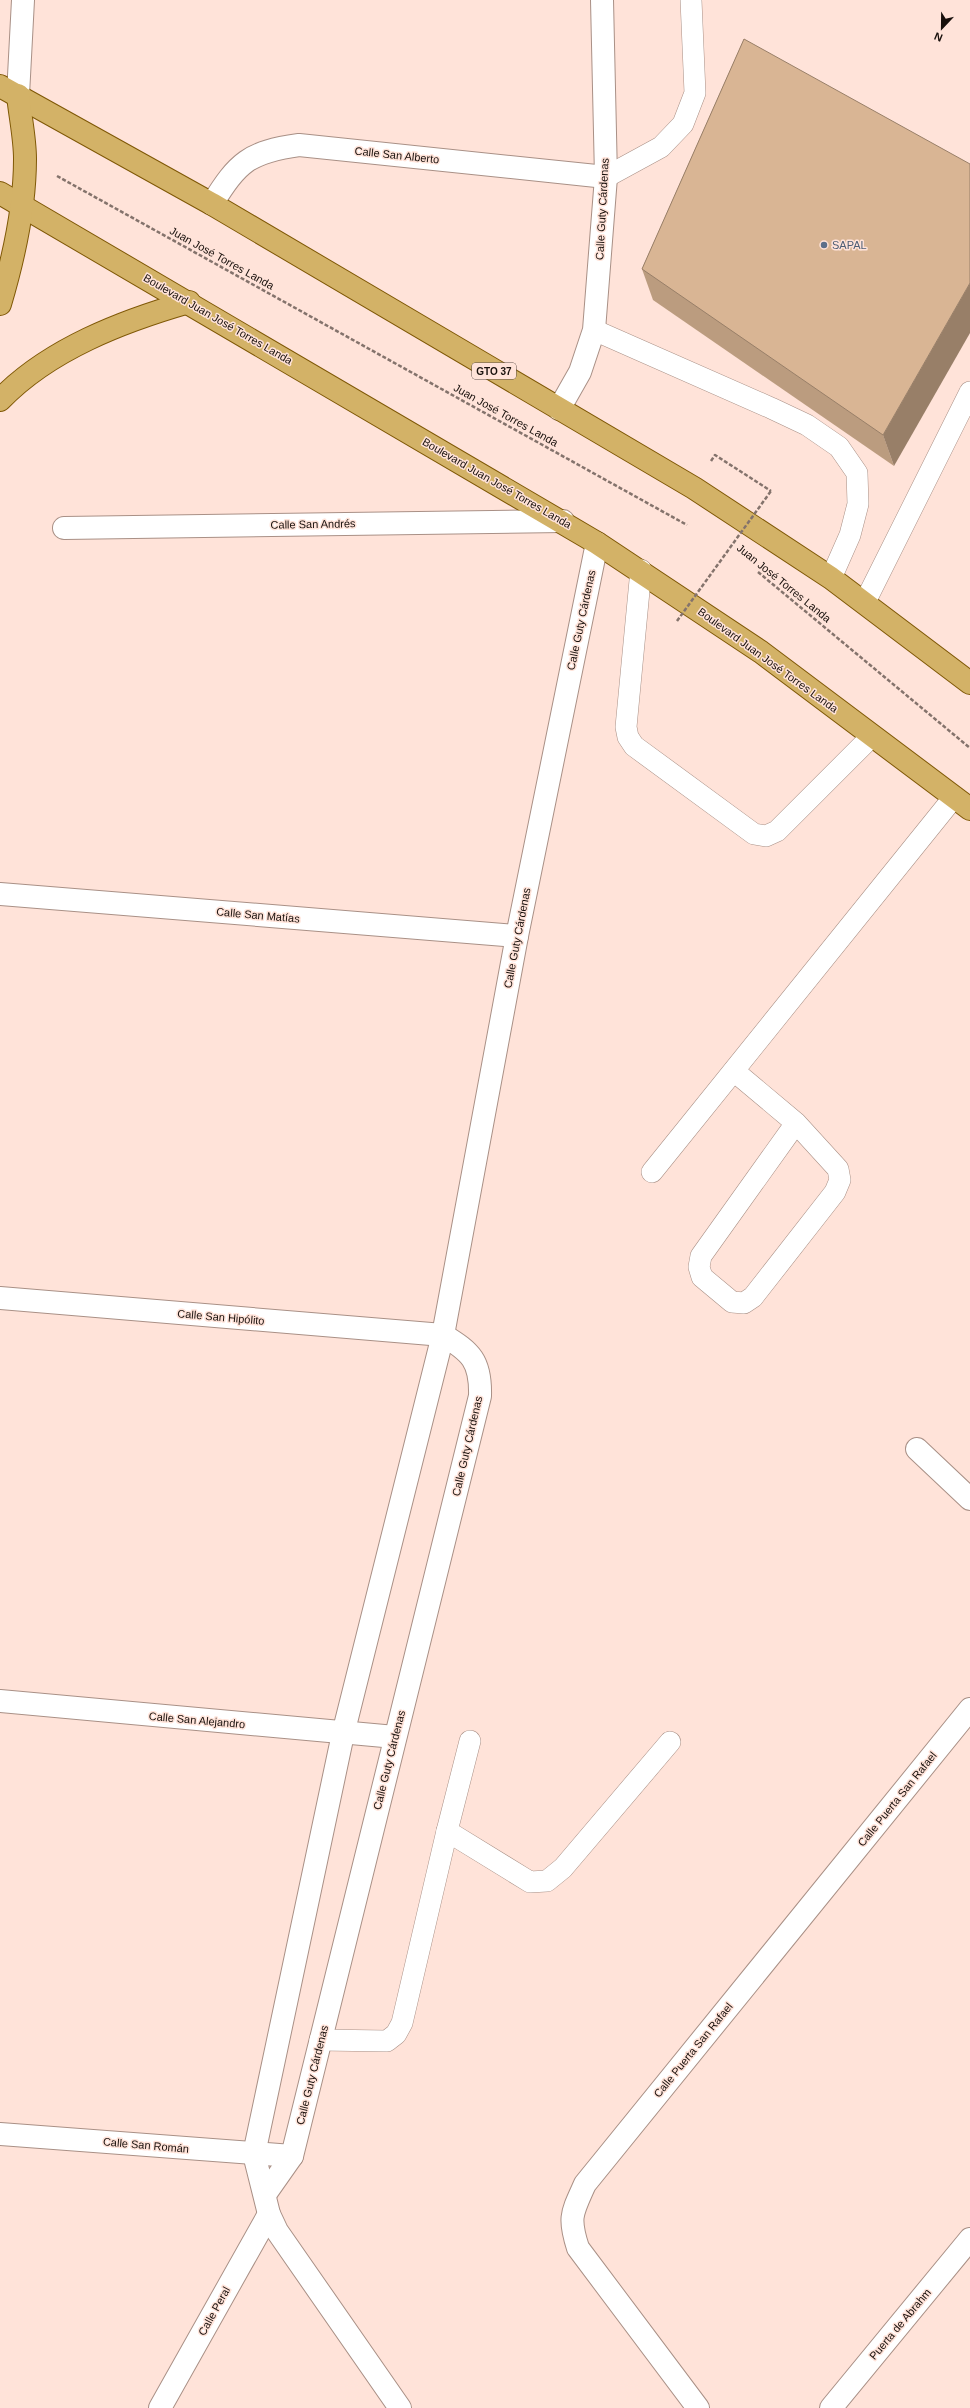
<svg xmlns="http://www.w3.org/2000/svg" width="970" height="2408" font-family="Arial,sans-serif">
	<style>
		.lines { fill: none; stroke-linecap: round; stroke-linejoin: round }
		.service-casing { stroke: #a99086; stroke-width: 22 }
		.minor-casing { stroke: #a99086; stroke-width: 24 }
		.tertiary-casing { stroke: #a99086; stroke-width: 24 }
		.primary-casing { stroke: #7f5806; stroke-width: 24 }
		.path { stroke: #84736c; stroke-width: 2.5; stroke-dasharray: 4 2; stroke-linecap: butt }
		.service { stroke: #fff; stroke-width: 21 }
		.minor { stroke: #fff; stroke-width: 22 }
		.tertiary { stroke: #fff; stroke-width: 22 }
		.primary { stroke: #d3b267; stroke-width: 22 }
		.path-bridge { stroke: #84736c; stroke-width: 2.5; stroke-dasharray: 4 2; stroke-linecap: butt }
		.wall { fill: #bb9c7f }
		.shaded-wall { fill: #987f68 }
		.building { fill: #d9b594; stroke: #987f68 }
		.service-dot { fill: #5c6f8a; stroke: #ffe3d9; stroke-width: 1.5 }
		.labels { text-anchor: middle; stroke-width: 3; stroke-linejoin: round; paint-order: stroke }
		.shield { fill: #ffe3d9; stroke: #5d4f4a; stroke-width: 1 }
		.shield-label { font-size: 10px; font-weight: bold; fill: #18100c }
		.street-label { font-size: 11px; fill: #18100c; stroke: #ffe3d9 }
		.service-label { font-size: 11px; fill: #4e5e75; stroke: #ffe3d9; text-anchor: start }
	</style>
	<rect width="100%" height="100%" fill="#ffe3d9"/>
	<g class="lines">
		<defs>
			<g id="service">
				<polyline points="606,177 661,147 683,124 695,93 691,0"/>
				<polyline points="594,330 771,408 807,425 839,447 857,473 858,504 850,535 831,578"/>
				<polyline points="641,570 626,727 628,737 634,746 754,834 766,836 777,831 872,736"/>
				<polyline points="865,602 970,392"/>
				<polyline points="734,1071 796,1123 838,1169 840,1180 835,1192 753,1297 744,1303 732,1302 702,1277 699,1267 701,1256 796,1123"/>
				<polyline points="652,1172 954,797"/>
				<polyline points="470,1741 447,1831 530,1882 547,1881 563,1868 670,1742"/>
				<polyline points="320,2040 387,2041 396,2034 402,2023 447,1831"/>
			</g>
			<g id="minor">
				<path d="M212,204c26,-42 37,-52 87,-59l307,32"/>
				<polyline points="559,409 580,372 594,330 606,177 602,0"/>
				<polyline points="64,528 563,521"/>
				<polyline points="0,894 517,936"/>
				<path d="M0,1298l443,37c28,17 38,26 37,61l-188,760 -26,37"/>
				<polyline points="917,1449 970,1499"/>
				<polyline points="0,1701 395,1737"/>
				<polyline points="0,2134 292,2156"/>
				<polyline points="160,2408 269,2214"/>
				<polyline points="400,2408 277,2231 269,2214 254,2154 343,1734 443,1335 517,936 597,543"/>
				<path d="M698,2408l-120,-160c-10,-31 -6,-35 7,-64l385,-475"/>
				<polyline points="831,2408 970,2239"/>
			</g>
			<polyline id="tertiary" points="18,95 23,0"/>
			<g id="primary">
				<polyline points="0,86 212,204 694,488 831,578 970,683"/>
				<polyline points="0,193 597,543 761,652 970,809"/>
				<path d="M0,304c14,-47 25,-96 25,-145 0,-21 -5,-43 -7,-64"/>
				<path d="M0,400c49,-51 123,-79 189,-98"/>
			</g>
		</defs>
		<use href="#service" class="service-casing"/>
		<use href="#minor" class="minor-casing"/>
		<use href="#tertiary" class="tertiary-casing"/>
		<use href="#primary" class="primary-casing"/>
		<g class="path">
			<polyline points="57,176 687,525"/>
			<polyline points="711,461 715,455 771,491"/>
			<polyline points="758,572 970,748"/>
		</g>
		<use href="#service" class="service"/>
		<use href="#minor" class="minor"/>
		<use href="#tertiary" class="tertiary"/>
		<use href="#primary" class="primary"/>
		<polyline class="path-bridge" points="677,621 771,491"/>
	</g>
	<polygon class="wall" points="744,39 894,466 653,300 642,269"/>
	<polygon class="shaded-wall" points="970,283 970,333 894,466 883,435"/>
	<polygon class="building" points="744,39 970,164 970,283 883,435 642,269"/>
	<circle class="service-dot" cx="824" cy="245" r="4"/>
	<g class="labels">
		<rect class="shield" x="472" y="363" width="44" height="16" rx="3"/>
		<g class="shield-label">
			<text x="494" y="375">GTO 37</text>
		</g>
		<g class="street-label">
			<text transform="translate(397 155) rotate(6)" y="4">Calle San Alberto</text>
			<text transform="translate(602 209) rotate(-87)" y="4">Calle Guty Cárdenas</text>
			<text transform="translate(222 258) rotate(29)" y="4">Juan José Torres Landa</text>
			<text transform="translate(218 319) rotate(30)" y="4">Boulevard Juan José Torres Landa</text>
			<text transform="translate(506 415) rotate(29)" y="4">Juan José Torres Landa</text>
			<text transform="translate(497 483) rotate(30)" y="4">Boulevard Juan José Torres Landa</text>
			<text transform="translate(313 524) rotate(-1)" y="4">Calle San Andrés</text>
			<text transform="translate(784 583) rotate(39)" y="4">Juan José Torres Landa</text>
			<text transform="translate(581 620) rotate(-78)" y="4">Calle Guty Cárdenas</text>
			<text transform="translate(768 660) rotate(36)" y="4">Boulevard Juan José Torres Landa</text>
			<text transform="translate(258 915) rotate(5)" y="4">Calle San Matías</text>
			<text transform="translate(517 938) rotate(-79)" y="4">Calle Guty Cárdenas</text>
			<text transform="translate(221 1317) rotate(5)" y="4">Calle San Hipólito</text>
			<text transform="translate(467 1446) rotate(-77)" y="4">Calle Guty Cárdenas</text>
			<text transform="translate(197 1720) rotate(5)" y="4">Calle San Alejandro</text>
			<text transform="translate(389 1760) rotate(-76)" y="4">Calle Guty Cárdenas</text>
			<text transform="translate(897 1799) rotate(-51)" y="4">Calle Puerta San Rafael</text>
			<text transform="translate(693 2050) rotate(-51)" y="4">Calle Puerta San Rafael</text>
			<text transform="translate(312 2075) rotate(-76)" y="4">Calle Guty Cárdenas</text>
			<text transform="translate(146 2145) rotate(5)" y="4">Calle San Román</text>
			<text transform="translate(214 2311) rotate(-61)" y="4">Calle Peral</text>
			<text transform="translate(900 2324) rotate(-50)" y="4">Puerta de Abrahm</text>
		</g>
		<g class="service-label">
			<text x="832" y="249">SAPAL</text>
		</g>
	</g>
	<g transform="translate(942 28) rotate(202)" stroke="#ffe3d9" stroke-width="3" paint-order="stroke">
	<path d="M0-3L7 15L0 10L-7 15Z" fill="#18100c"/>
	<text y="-6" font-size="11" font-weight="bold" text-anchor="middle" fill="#18100c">N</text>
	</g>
</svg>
